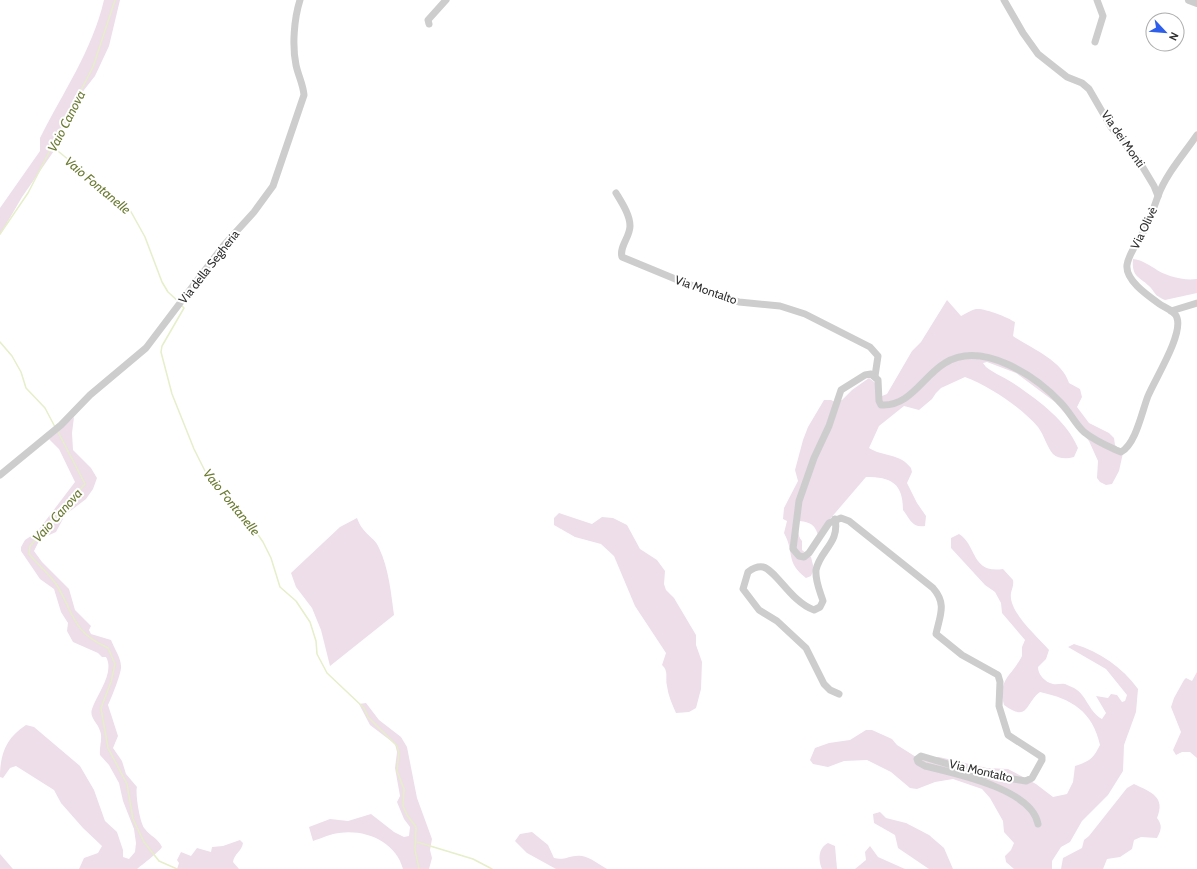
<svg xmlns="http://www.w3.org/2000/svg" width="1197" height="869" font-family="Cabin,sans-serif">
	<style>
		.green { fill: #eddee9 }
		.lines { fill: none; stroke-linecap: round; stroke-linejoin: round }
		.stream { stroke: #e6eeca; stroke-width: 1.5 }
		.minor { stroke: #cdcdcd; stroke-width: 7 }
		.tertiary { stroke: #cdcdcd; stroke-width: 8 }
		.labels { text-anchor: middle; stroke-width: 4; stroke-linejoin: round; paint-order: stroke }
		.street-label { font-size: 12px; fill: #303030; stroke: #fff }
		.water-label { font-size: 13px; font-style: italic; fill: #6c7b33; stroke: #fff }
	</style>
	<rect width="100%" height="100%" fill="#fff"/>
	<g class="green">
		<path d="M104,0h16l-11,46 -14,30 -11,14 -24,44 -4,14 -34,49 -22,38v-27l40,-57v-13c23,-46 52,-87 64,-138z"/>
		<path d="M1133,259c9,1 14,5 21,9 11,8 29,13 43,11v14l-32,7c-10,-5 -8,-4 -14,-12 -10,-11 -20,-10 -18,-29z"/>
		<path d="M947,300l14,16c4,-2 10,-6 15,-7 9,-1 31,8 39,13l-2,14c19,13 49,24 56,47l11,6 2,8 -5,10 12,16 20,10 5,5 1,7 8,8 -4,18 -7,13 -6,1 -6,-3 -3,-4 1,-17 -9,-20 -34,-39 -39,-29 -29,-11 -4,1 3,4c9,7 20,11 30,18 23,16 51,36 62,63l-4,9c-7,2 -16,2 -21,-3 -6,-7 -9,-19 -15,-27 -17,-20 -49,-41 -73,-50l-24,11 -5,5 -4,6 -13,11 -15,-4 -25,20 -10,22c14,9 31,5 42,20l1,4 -5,11 10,20 9,13 -1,10c-13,2 -15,-7 -22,-16 0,-27 -12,-33 -37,-33l-36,42 -11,20c-3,-13 -7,-17 -20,-18 -1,7 -2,15 3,20v9l9,7 3,12 -3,7 -5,2c-21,-16 -11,-25 -22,-45l3,-12 -4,-2 1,-11 14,-27 -3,-11 8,-30 5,-13 16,-27h7l4,2 7,-2 10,-10 17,-12 9,7 -1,13 10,-4 25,-43 9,-9z"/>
		<path d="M74,417l-2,16 1,17 18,18 6,10 -4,11 -7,10 -21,16 -9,17 -16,7 -6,12 8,11 27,27 6,21 16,16 -2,4 2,4 20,6c3,8 10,18 10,26 1,6 -10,33 -13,39l10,31 -5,12 9,13 4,13 11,13c-2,6 3,37 8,42 5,7 13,9 17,18 -2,4 -20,18 -25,22h-58l5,-11 14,-5 4,-7 -19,-18 -22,-25 -7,-13 -38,-24 -6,2 -7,10 -3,-1c0,-23 6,-39 26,-52l8,2 46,39 14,24 11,31 12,11 6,18v7l6,2 6,-7 1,-9 -2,-14 -11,-28 -4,-18 -10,-18 -9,-10c-1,-8 3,-17 0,-24 -2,-8 -11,-13 -8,-22 5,-15 23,-36 14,-52h-4l-4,-4 -25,-11 -6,-11 1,-8 -7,-11 -7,-23 -14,-10 -19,-28v-4l4,-7 12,-8 38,-50 -16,-33 -10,-10z"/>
		<path d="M559,513l33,11 10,-7 11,1 14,7 13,24 17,11 8,11 -1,13 2,6 8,8 22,37v10l6,17 -1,27 -5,19 -7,4 -13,1c-4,-9 -8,-18 -9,-27 -2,-8 2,-15 -5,-21l4,-12 -31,-47 -21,-50 -13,-12 -26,-7 -21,-12v-7z"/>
		<path d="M357,518c6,17 18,19 22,30 10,21 12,45 15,67l-64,51 -9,-36 -9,-22 -16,-21 -5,-14 49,-46z"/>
		<path d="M959,534c18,11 12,40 44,35l10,11c1,5 -1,8 -2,13 -3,19 27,44 38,57l-3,9 -8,8c0,8 7,15 15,17 4,1 8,-1 12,0 3,1 6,3 9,4 13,7 14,23 28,31l4,-6 -10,-17 12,2 3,-4 6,1 5,7 3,-1 2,-6 -21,-26 -38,-22 6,-3c26,8 48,23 64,45l-2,23 -12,33 -1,26 -15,24 -26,26 -12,21 -9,5 -9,14v8h-38l-8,-7 -1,-6 6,-6 3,-7 -10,-11 -1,-11 -13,-23 -8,-9 -29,-10 -18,3 -18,7 -7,-1 -19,-16 -24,-12 -23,1 -16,6 -15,-3 -3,-4 5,-12 14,-5 21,-3 16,-10h6l20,9 5,6 19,12h23l48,11 21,1 28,15 17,13 14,-3 6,-12 2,-16c15,-5 18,-7 25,-21 -8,-34 -28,-46 -60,-53 -15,11 -11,31 -36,13 -7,-26 8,-29 18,-49v-9l3,-7 -23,-27 -1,-10 -6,-11 -10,-7 -34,-37v-10z"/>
		<polygon points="1197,672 1197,758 1190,752 1182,752 1176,755 1173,750 1181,732 1171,707 1174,698 1184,680 1186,678 1192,681"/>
		<path d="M366,703l13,17 22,17 6,10 10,51 15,41 -2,11 2,8 -3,11h-26c-7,-27 -37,-40 -64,-36 -9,1 -17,5 -26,8l-4,-14 21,-8 18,2 23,-7 23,18 10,5 5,-1 1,-9 -6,-8 -7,-17 3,-6 -5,-28 2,-16 -2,-8 -25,-19 -11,-21z"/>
		<path d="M1134,784c17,8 32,13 23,34 6,8 4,12 0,20l-16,-1 -7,3 -2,9 -12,8 -13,2 -4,10h-42l2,-11 19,-10 2,-8 5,-4 38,-48z"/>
		<polygon points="880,812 886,818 906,823 929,835 944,848 953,869 929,869 898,848 895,835 874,823 873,814"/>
		<path d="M532,832l16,13 6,13c11,3 17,-4 28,-2 8,1 18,9 25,13h-51l-29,-16 -12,-12 5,-7z"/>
		<path d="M240,840l3,3c-1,8 -9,11 -10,19l6,7h-62l2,-6 -2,-3 4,-8 10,4 6,-8 14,4 1,-5 11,-1z"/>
		<path d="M828,843l7,3 2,23h-15c-4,-9 -4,-21 6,-26z"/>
		<polygon points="870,846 878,857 905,869 855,869 866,860 865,852"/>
		<polygon points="0,854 13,869 0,869"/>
	</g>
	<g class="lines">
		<g class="stream">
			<polyline points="53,147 130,210 145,237 162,282 168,292 179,302"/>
			<polyline points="0,234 28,193 93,67 115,0"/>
			<polyline points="181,305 184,308 162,346 161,352 172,394 194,449 205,471 248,520 263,542 271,558 280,587 296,601 310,622 316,641 317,654 327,673 364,708 368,717 397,746 399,753 397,771 404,789 403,806 407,815 416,827 415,850 419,869"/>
			<polyline points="0,342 12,356 21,372 26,388 45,408 55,427"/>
			<path d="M57,430l28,54 -55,62 -1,8c9,11 22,21 29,33 17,30 15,45 50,61l7,16 -4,18 -10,26 7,40 19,36 6,35 11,23 15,19 18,8"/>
			<polyline points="417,842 473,859 492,869"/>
		</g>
		<g class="minor">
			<polyline points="1004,0 1023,33 1038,54 1067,77 1082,83 1089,89 1111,127 1139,161 1154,186 1158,196"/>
			<polyline points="429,24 428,20 446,0"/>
			<polyline points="1095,42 1103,16 1097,0"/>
			<path d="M616,193c6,10 14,22 14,33 0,11 -11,21 -8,31l63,26 54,19 41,4 25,8 65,33 8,9 -3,20"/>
			<polyline points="1171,311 1197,303"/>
			<path d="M0,475l61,-50 29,-30 56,-47 78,-103 30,-33 19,-26 31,-91c-1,-11 -6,-20 -8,-30 -4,-19 -2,-46 4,-65"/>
			<path d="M835,519c5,24 -15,31 -19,51 -1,11 4,21 7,31l-3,6 -6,3c-23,-8 -38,-40 -51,-43 -6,-1 -11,2 -15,5l-5,17 16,21 18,11 29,27 18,36 6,6 9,4"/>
			<path d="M1038,824c-6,-35 -84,-51 -113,-58l-7,-4 -1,-3 4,-3 64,19 41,6 6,-3 10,-18v-3l-34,-22 -9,-29 1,-24 -2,-7 -36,-20 -26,-21c4,-19 11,-30 -3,-46l-84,-67 -8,-3 -12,5 -20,30 -5,4 -5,-1 -6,-7 6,-48 15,-43 15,-32 12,-36 24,-15 6,-1 7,6 1,21 2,4c29,2 42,-29 64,-42 37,-23 91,13 116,40 9,9 14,21 23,29 10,8 21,13 32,18l5,2c15,-8 21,-41 27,-56 7,-17 35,-61 29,-78 -1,-6 -11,-10 -16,-13 -11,-8 -36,-24 -34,-40 2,-13 13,-26 19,-38 5,-10 8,-20 12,-31 8,-22 26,-42 39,-61"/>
		</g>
		<polyline class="tertiary" points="1189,0 1197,3"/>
	</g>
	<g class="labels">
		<g class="street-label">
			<text transform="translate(1123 139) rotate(55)" y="4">Via dei Monti</text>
			<text transform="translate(1144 228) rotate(-64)" y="4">Via Olivè</text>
			<text transform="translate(209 267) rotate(-52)" y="4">Via della Segheria</text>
			<text transform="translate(706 290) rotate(19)" y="4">Via Montalto</text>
			<text transform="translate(981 771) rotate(13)" y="4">Via Montalto</text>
		</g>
		<g class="water-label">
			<text transform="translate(66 121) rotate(-63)" y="5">Vaio Canova</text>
			<text transform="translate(98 185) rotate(40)" y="5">Vaio Fontanelle</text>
			<text transform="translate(232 502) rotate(51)" y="5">Vaio Fontanelle</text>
			<text transform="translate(57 515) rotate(-48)" y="5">Vaio Canova</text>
		</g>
	</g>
	<g transform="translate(1165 32) rotate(116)"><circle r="19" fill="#ffffff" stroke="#acacac"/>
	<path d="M0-3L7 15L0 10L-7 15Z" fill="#2e5feb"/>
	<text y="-6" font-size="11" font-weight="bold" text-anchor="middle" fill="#303030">N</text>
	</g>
</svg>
